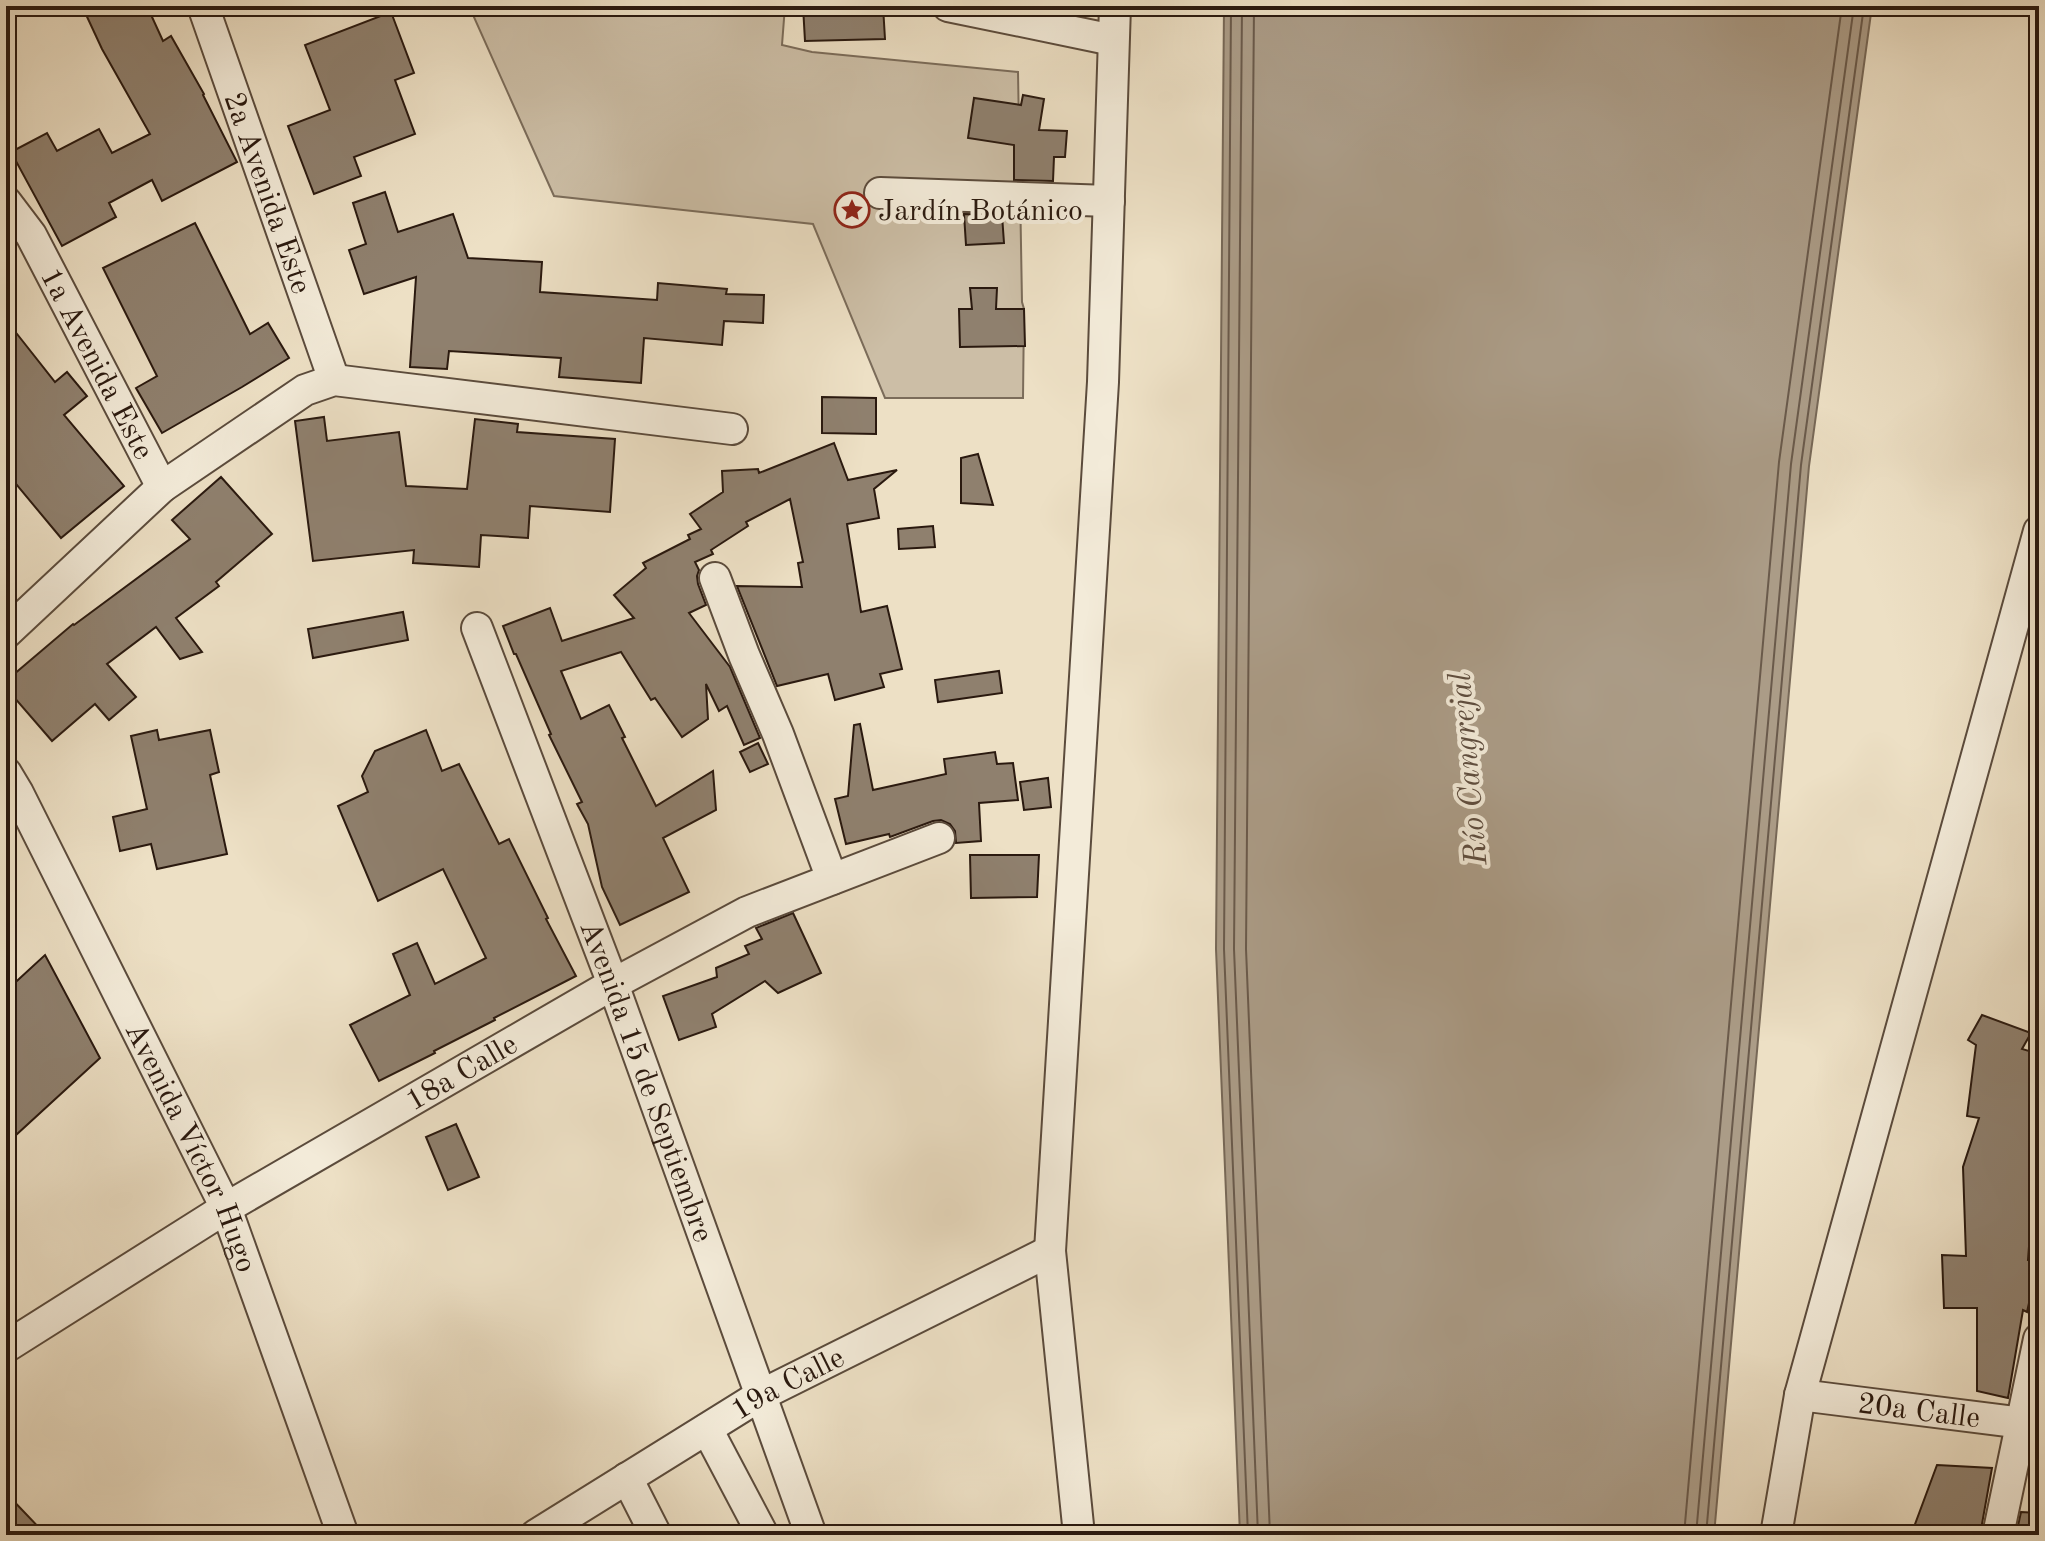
<svg xmlns="http://www.w3.org/2000/svg" width="2045" height="1541" font-family="'Old Standard TT',serif">
	<style>
		.green { fill: #ccbea6; stroke: #7b6c5a; stroke-width: 2 }
		.water { fill: #ab9c87; stroke: #776857; stroke-width: 2 }
		.lines { fill: none; stroke-linecap: round; stroke-linejoin: round }
		.shore { stroke: #6a5a4b; stroke-width: 2 }
		.building { fill: #8f806e; stroke: #2a190f; stroke-width: 2 }
		.minor-casing { stroke: #5b4b3c; stroke-width: 34 }
		.minor { stroke: #f3ebd9; stroke-width: 30 }
		.labels { text-anchor: middle; stroke-width: 8; stroke-linejoin: round; paint-order: stroke }
		.street-label { font-size: 30px; fill: #2a190f; stroke: #f3ebd9 }
		.poi-label { font-size: 30px; fill: #2a190f; stroke: #f3ebd9; text-anchor: start }
		.water-label { font-size: 32px; font-style: italic; fill: #5e4d3f; stroke: #f3ebd9 }
	</style>
	<rect width="100%" height="100%" fill="#ede0c5"/>
	<filter id="stains"><feTurbulence type="fractalNoise" baseFrequency=".0025" numOctaves="4"/><feColorMatrix values="0 0 0 0 .2 0 0 0 0 .09 0 0 0 0 .02 0 0 0 .5 -.17"/></filter>
	<radialGradient id="worn" r=".72"><stop offset=".6" stop-color="#630" stop-opacity="0"/><stop offset="1" stop-color="#630" stop-opacity=".3"/></radialGradient>
	<polygon class="green" points="469,6 785,6 782,45 812,52 1018,72 1022,302 1024,309 1023,398 885,398 813,224 554,196"/>
	<polygon class="water" points="1224,6 1872,6 1809,466 1714,1535 1240,1535 1216,949"/>
	<g class="lines">
		<g class="shore">
			<polyline points="1231,6 1224,949 1248,1535"/>
			<polyline points="1242,6 1234,949 1258,1535"/>
			<polyline points="1254,6 1246,949 1270,1535"/>
			<polyline points="1684,1535 1779,462 1842,6"/>
			<polyline points="1696,1535 1791,464 1854,6"/>
			<polyline points="1706,1535 1801,465 1864,6"/>
		</g>
	</g>
	<g class="building">
		<polygon points="82,6 147,6 163,41 171,36 204,94 203,95 237,162 162,201 152,180 109,203 116,217 62,246 11,152 47,133 57,151 99,129 112,153 150,134 102,49"/>
		<polygon points="803,6 883,6 885,39 805,41"/>
		<polygon points="391,12 414,73 395,80 415,134 354,157 361,176 314,194 288,126 330,110 305,45"/>
		<polygon points="1023,95 1044,99 1039,130 1067,131 1065,157 1054,157 1053,181 1014,180 1014,145 968,138 974,98 1021,105"/>
		<polygon points="385,192 398,232 453,214 468,258 542,262 540,292 657,300 658,283 727,289 726,294 764,295 763,323 724,321 722,345 644,338 641,383 559,377 561,358 449,351 447,369 410,367 416,277 364,294 349,250 366,244 353,203"/>
		<polygon points="964,214 1002,215 1004,243 966,245"/>
		<polygon points="195,223 250,334 268,323 289,358 242,387 162,433 136,388 157,376 103,268"/>
		<polygon points="970,288 997,288 996,309 1024,309 1025,346 960,347 959,309 972,309"/>
		<polygon points="6,320 55,382 67,372 87,396 64,415 124,486 61,538 6,472"/>
		<polygon points="822,397 876,398 876,434 822,433"/>
		<polygon points="324,417 327,441 399,432 406,486 467,489 475,419 518,424 517,432 615,439 610,512 530,506 528,538 481,535 479,567 413,563 414,550 313,561 295,421"/>
		<polygon points="834,443 848,480 897,470 874,489 879,518 847,524 861,612 887,606 902,669 880,674 884,687 835,700 828,674 777,686 737,586 802,587 798,563 803,562 790,499 746,522 748,526 711,550 713,554 695,562 699,570 697,576 698,584 706,605 689,613 730,667 760,738 744,745 727,706 719,711 706,684 708,719 682,737 655,698 651,700 621,652 561,671 581,719 609,705 625,737 622,738 656,806 713,771 716,810 663,838 689,892 620,925 602,887 588,824 577,804 582,802 549,735 551,734 516,654 514,654 503,626 550,608 562,641 634,618 614,595 646,568 643,563 690,539 688,535 701,529 690,514 723,492 722,471 758,469 759,473"/>
		<polygon points="978,454 993,505 961,503 961,458"/>
		<polygon points="221,477 272,534 216,582 219,586 176,618 202,652 180,659 156,627 107,664 136,697 109,720 95,704 52,741 6,688 6,681 73,624 74,625 190,539 172,520"/>
		<polygon points="933,526 935,547 899,549 898,529"/>
		<polygon points="403,612 408,640 313,658 308,629"/>
		<polygon points="999,671 1002,693 938,702 935,680"/>
		<polygon points="860,724 873,790 946,774 944,759 995,752 997,764 1013,763 1018,800 979,803 981,841 956,843 955,831 950,824 941,820 933,821 890,837 889,834 846,844 835,799 848,796 854,725"/>
		<polygon points="157,730 159,740 210,730 219,772 210,775 227,854 157,869 151,844 120,851 113,817 147,809 131,736"/>
		<polygon points="426,730 442,771 459,764 499,844 509,839 548,918 546,919 576,976 494,1018 495,1020 434,1051 435,1053 379,1081 350,1025 410,995 393,954 417,943 435,984 486,958 443,869 378,901 338,806 368,792 362,776 375,751"/>
		<polygon points="758,743 768,764 750,772 740,752"/>
		<polygon points="1048,778 1051,807 1024,810 1020,782"/>
		<polygon points="970,855 1039,855 1037,897 971,898"/>
		<polygon points="793,913 821,973 778,993 765,981 712,1014 716,1027 679,1040 663,996 717,977 716,968 749,954 745,946 762,939 756,928"/>
		<polygon points="45,955 100,1058 16,1135 6,1124 6,991"/>
		<polygon points="1982,1015 2031,1033 2022,1049 2039,1054 2039,1193 2030,1233 2028,1260 2039,1259 2027,1312 2023,1310 2008,1398 1977,1391 1977,1308 1944,1308 1942,1255 1966,1256 1963,1167 1979,1118 1967,1116 1976,1045 1968,1040"/>
		<polygon points="456,1124 479,1177 448,1190 426,1137"/>
		<polygon points="1937,1465 1992,1468 1980,1535 1911,1535"/>
		<polygon points="6,1493 46,1535 6,1535"/>
		<polygon points="2021,1512 2039,1513 2039,1535 2016,1535"/>
	</g>
	<g class="lines">
		<defs>
			<g id="minor">
				<path id="s1" d="M203,6l131,374"/>
				<polyline points="948,6 1113,40"/>
				<polyline points="880,193 1109,201"/>
				<path id="s2" d="M6,202l25,33 131,252"/>
				<polyline points="715,578 744,655 778,734 832,879"/>
				<path id="s3" d="M477,628l136,356 198,551"/>
				<polyline points="6,633 162,487 305,390 334,380 732,429"/>
				<path id="s4" d="M6,773l12,20 208,415 117,327"/>
				<path id="s5" d="M6,1347l220,-139 387,-224 134,-72 192,-74"/>
				<path id="s6" d="M1800,1395l239,30"/>
				<polyline points="707,1429 763,1535"/>
				<polyline points="627,1478 656,1535"/>
				<path id="s7" d="M536,1535l225,-140 289,-144"/>
				<polyline points="1079,1535 1050,1251 1103,382 1115,6"/>
				<polyline points="1776,1535 1800,1395 2039,531"/>
				<polyline points="1998,1535 2039,1339"/>
			</g>
		</defs>
		<use href="#minor" class="minor-casing"/>
		<use href="#minor" class="minor"/>
	</g>
	<defs>
		<symbol id="sight-ring" viewBox="-11 -11 22 22"><circle r="9.5" fill="#f3ebd9" stroke="#8f2418" stroke-width="1.5"/><path d="M0-6L1.8-2.2L6-1.7L2.9 1.2L3.7 5.4L0 3.3L-3.7 5.4L-2.9 1.2L-6-1.7L-1.8-2.2Z" fill="#8f2418"/></symbol>
	</defs>
	<g fill-rule="evenodd">
		<use href="#sight-ring" x="832" y="190" width="40" height="40"/>
	</g>
	<g class="labels">
		<g class="street-label">
			<text dy="10" stroke="none"><textPath href="#s1" startOffset="198">2a Avenida Este</textPath></text>
			<text dy="10" stroke="none"><textPath href="#s2" startOffset="186">1a Avenida Este</textPath></text>
			<text dy="10" stroke="none"><textPath href="#s5" startOffset="532">18a Calle</textPath></text>
			<text dy="10" stroke="none"><textPath href="#s3" startOffset="484">Avenida 15 de Septiembre</textPath></text>
			<text dy="10" stroke="none"><textPath href="#s4" startOffset="418">Avenida Víctor Hugo</textPath></text>
			<text dy="10" stroke="none"><textPath href="#s7" startOffset="294">19a Calle</textPath></text>
			<text dy="10" stroke="none"><textPath href="#s6" startOffset="120">20a Calle</textPath></text>
		</g>
		<g class="poi-label">
			<text x="878" y="220">Jardín Botánico</text>
		</g>
		<g class="water-label">
			<text transform="translate(1467 769) rotate(-95)" y="11">Río Cangrejal</text>
		</g>
	</g>
	<rect width="2045" height="1541" fill="none" stroke="#ede0c5" stroke-width="32"/>
	<rect x="8" y="8" width="2029" height="1525" fill="none" stroke="#2a190f" stroke-width="4"/>
	<rect x="16" y="16" width="2013" height="1509" fill="none" stroke="#2a190f" stroke-width="2"/>
	<rect width="100%" height="100%" filter="url(#stains)"/>
	<rect width="100%" height="100%" fill="url(#worn)"/>
</svg>
